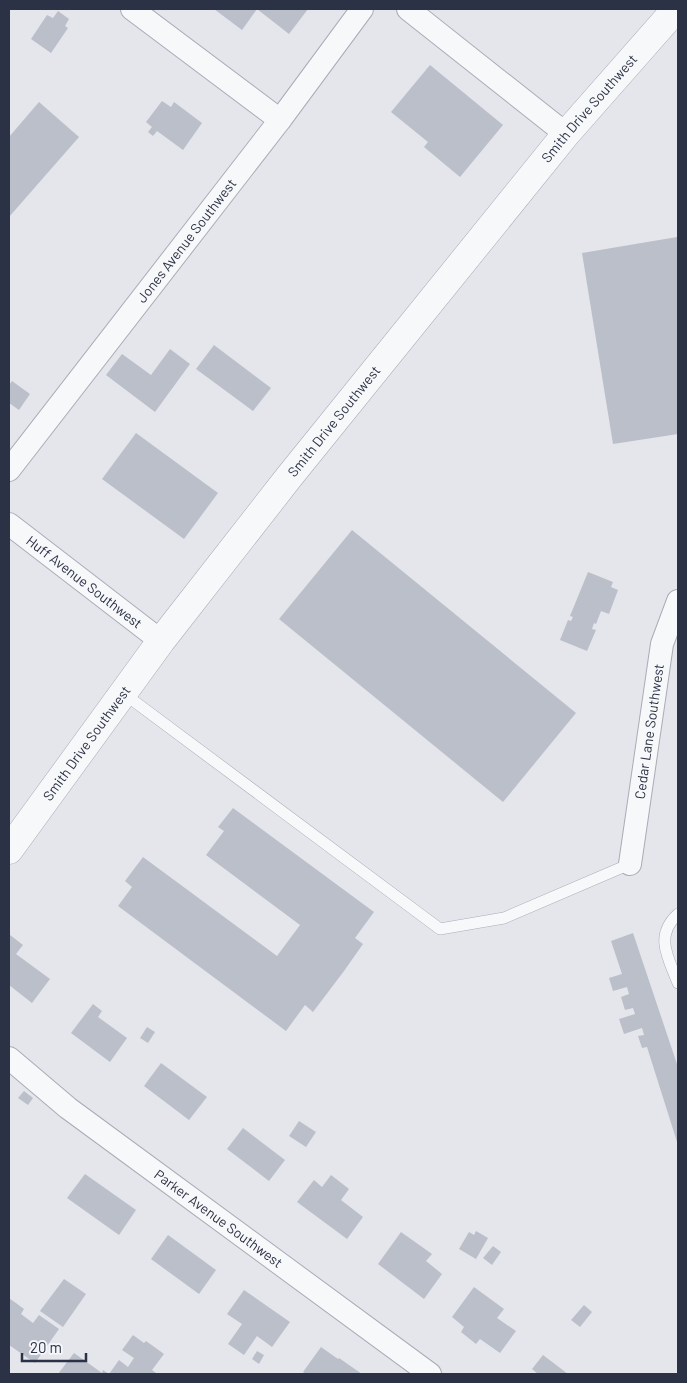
<svg xmlns="http://www.w3.org/2000/svg" width="687" height="1383" font-family="Barlow,sans-serif">
	<style>
		.building { fill: #bbbfca }
		.lines { fill: none; stroke-linecap: round; stroke-linejoin: round }
		.service-casing { stroke: #a9acb7; stroke-width: 12 }
		.minor-casing { stroke: #a9acb7; stroke-width: 24 }
		.tertiary-casing { stroke: #a9acb7; stroke-width: 29 }
		.service { stroke: #f7f8fa; stroke-width: 11 }
		.minor { stroke: #f7f8fa; stroke-width: 22 }
		.tertiary { stroke: #f7f8fa; stroke-width: 28 }
		.labels { text-anchor: middle; stroke-width: 4; stroke-linejoin: round; paint-order: stroke }
		.street-label { font-size: 14px; fill: #2b3245; stroke: #f4f6f9 }
	</style>
	<rect width="100%" height="100%" fill="#e4e6ec"/>
	<g class="building">
		<polygon points="214,9 308,9 289,34 257,9 242,30"/>
		<polygon points="58,11 69,19 65,26 68,28 51,53 31,39 47,15 53,18"/>
		<polygon points="430,65 503,125 460,177 424,147 428,142 391,112"/>
		<polygon points="162,101 171,107 174,102 202,123 183,150 157,131 153,136 148,132 152,127 146,122"/>
		<polygon points="39,102 79,137 9,217 9,137"/>
		<polygon points="677,237 678,434 613,444 582,253"/>
		<polygon points="214,345 271,388 253,411 196,369"/>
		<polygon points="170,349 190,364 155,412 106,375 122,354 151,375"/>
		<polygon points="12,381 30,394 19,410 9,403 9,385"/>
		<polygon points="136,433 218,493 184,539 102,479"/>
		<polygon points="352,530 576,713 503,802 279,619"/>
		<polygon points="588,572 613,582 611,587 618,590 609,614 601,611 596,624 594,623 592,629 596,630 587,651 560,640 568,620 571,621 573,617 570,616"/>
		<polygon points="233,808 374,912 355,938 363,944 344,971 313,1012 305,1005 286,1031 118,906 132,887 125,881 143,857 277,956 300,925 206,855 224,831 218,827"/>
		<polygon points="633,933 678,1067 678,1145 647,1047 642,1048 638,1036 644,1035 642,1028 624,1034 619,1019 635,1014 633,1008 625,1010 621,997 629,994 627,987 613,991 609,978 622,974 611,941"/>
		<polygon points="10,935 23,945 16,954 50,979 32,1003 9,985"/>
		<polygon points="93,1004 102,1011 98,1017 127,1038 110,1062 71,1033"/>
		<polygon points="147,1027 155,1032 148,1043 140,1038"/>
		<polygon points="161,1063 207,1097 189,1120 144,1086"/>
		<polygon points="24,1091 33,1098 28,1105 18,1098"/>
		<polygon points="299,1121 316,1132 306,1147 289,1136"/>
		<polygon points="243,1128 285,1160 269,1181 227,1149"/>
		<polygon points="85,1174 136,1210 119,1235 67,1198"/>
		<polygon points="331,1175 349,1189 341,1200 363,1217 347,1239 297,1202 314,1180 322,1187"/>
		<polygon points="476,1231 488,1238 476,1259 459,1249 469,1232 474,1235"/>
		<polygon points="401,1232 432,1254 426,1261 442,1274 424,1299 378,1264"/>
		<polygon points="168,1235 216,1270 199,1294 151,1259"/>
		<polygon points="493,1246 501,1252 492,1265 483,1258"/>
		<polygon points="64,1279 86,1294 63,1327 40,1311"/>
		<polygon points="474,1287 504,1309 497,1318 516,1331 500,1353 480,1339 476,1344 461,1332 464,1327 452,1317"/>
		<polygon points="244,1290 290,1322 272,1347 257,1336 244,1355 228,1344 242,1324 227,1314"/>
		<polygon points="9,1298 24,1309 21,1314 33,1323 39,1315 59,1329 35,1363 9,1345"/>
		<polygon points="584,1305 592,1312 580,1327 571,1320"/>
		<polygon points="133,1335 144,1343 146,1341 164,1354 152,1370 156,1373 109,1374 119,1360 128,1367 134,1358 122,1350"/>
		<polygon points="321,1347 338,1359 339,1358 362,1374 306,1374 303,1372"/>
		<polygon points="257,1351 264,1355 259,1364 252,1359"/>
		<polygon points="74,1353 102,1373 103,1370 109,1374 58,1374"/>
		<polygon points="543,1355 568,1374 538,1374 532,1369"/>
	</g>
	<g class="lines">
		<defs>
			<g id="service">
				<polyline points="123,693 440,929 504,918 630,864"/>
				<path d="M678,914c-24,22 -10,43 0,69"/>
			</g>
			<g id="minor">
				<polyline points="132,9 280,120"/>
				<polyline points="408,9 566,134"/>
				<path id="s1" d="M9,470l271,-350 82,-111"/>
				<path id="s2" d="M9,524l152,117"/>
				<path id="s3" d="M630,864l32,-220 16,-43"/>
				<path id="s4" d="M9,1058l59,50 362,266"/>
			</g>
			<g id="tertiary">
				<path id="s5" d="M9,850l152,-209 128,-164 277,-343 110,-125"/>
			</g>
		</defs>
		<use href="#service" class="service-casing"/>
		<use href="#minor" class="minor-casing"/>
		<use href="#tertiary" class="tertiary-casing"/>
		<use href="#service" class="service"/>
		<use href="#minor" class="minor"/>
		<use href="#tertiary" class="tertiary"/>
	</g>
	<g class="labels">
		<g class="street-label">
			<text dy="5" stroke="none"><textPath href="#s5" startOffset="942">Smith Drive Southwest</textPath></text>
			<text dy="5" stroke="none"><textPath href="#s1" startOffset="290">Jones Avenue Southwest</textPath></text>
			<text dy="5" stroke="none"><textPath href="#s5" startOffset="538">Smith Drive Southwest</textPath></text>
			<text dy="5" stroke="none"><textPath href="#s2" startOffset="95">Huff Avenue Southwest</textPath></text>
			<text dy="5" stroke="none"><textPath href="#s3" startOffset="134">Cedar Lane Southwest</textPath></text>
			<text dy="5" stroke="none"><textPath href="#s5" startOffset="132">Smith Drive Southwest</textPath></text>
			<text dy="5" stroke="none"><textPath href="#s4" startOffset="264">Parker Avenue Southwest</textPath></text>
		</g>
	</g>
	<rect width="687" height="1383" fill="none" stroke="#2b3245" stroke-width="20"/>
	<path d="M22 1353v8h64v-8" fill="none" stroke="#2b3245" stroke-width="2.5"/>
	<text x="30" y="1353" font-size="15" fill="#2b3245" stroke="#f4f6f9" stroke-width="4" paint-order="stroke">20 m</text>
</svg>
